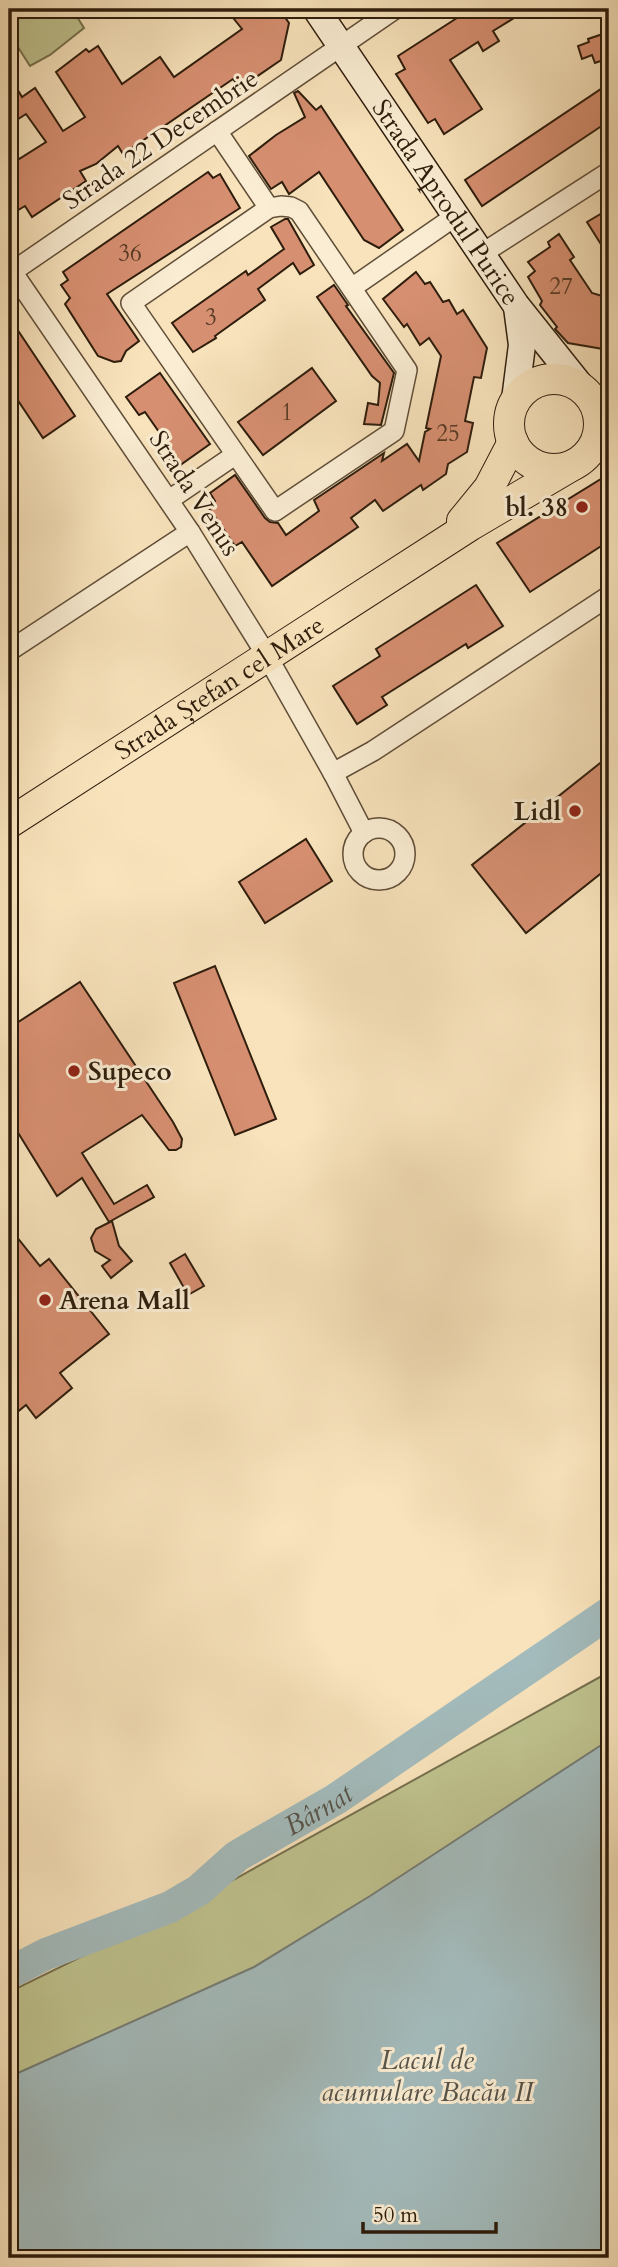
<svg xmlns="http://www.w3.org/2000/svg" width="618" height="2267" font-family="Cardo,serif">
	<style>
		.green { fill: #bfc38f; stroke: #76704e; stroke-width: 2 }
		.water { fill: #a3bbbc; stroke: #747c76; stroke-width: 2 }
		.lines { fill: none; stroke-linecap: round; stroke-linejoin: round }
		.river { stroke: #a3bbbc; stroke-width: 32 }
		.building { fill: #d68f71; stroke: #2e1d0c; stroke-width: 2 }
		.street-casing { stroke: #604e38; stroke-width: 22 }
		.secondary-casing { stroke: #2e1d0c; stroke-width: 29 }
		.primary-casing { stroke: #2e1d0c; stroke-width: 32 }
		.street { stroke: #faedd3; stroke-width: 19 }
		.secondary { stroke: #faedd3; stroke-width: 26 }
		.primary { stroke: #f8e3bc; stroke-width: 30 }
		.poi-dot { fill: #8f2418; stroke: #faedd3; stroke-width: 2.5 }
		.labels { text-anchor: middle; stroke-width: 6; stroke-linejoin: round; paint-order: stroke }
		.number-label { font-size: 23px; fill: #583a25 }
		.street-label { font-size: 26px; fill: #2e1d0c; stroke: #faedd3 }
		.poi-label { font-size: 26px; font-weight: bold; fill: #2e1d0c; stroke: #faedd3; text-anchor: end }
		.water-label { font-size: 28px; font-style: italic; fill: #57544a; stroke: #faedd3 }
	</style>
	<rect width="100%" height="100%" fill="#f8e3bc"/>
	<filter id="stains"><feTurbulence type="fractalNoise" baseFrequency=".00286" numOctaves="4"/><feColorMatrix values="0 0 0 0 .2 0 0 0 0 .09 0 0 0 0 .02 0 0 0 .5 -.17"/></filter>
	<radialGradient id="worn" r=".72"><stop offset=".6" stop-color="#630" stop-opacity="0"/><stop offset="1" stop-color="#630" stop-opacity=".3"/></radialGradient>
	<g class="green">
		<polygon points="9,9 78,9 74,12 84,28 50,55 30,66 16,44 9,42"/>
		<polygon points="609,1672 609,2258 9,2258 9,1992 197,1900"/>
	</g>
	<polygon class="water" points="609,1740 609,2258 9,2258 9,2077 254,1967 370,1896"/>
	<g class="lines">
		<path class="river" id="s1" d="M9,1973l37,-19 124,-47 29,-17 38,-34 99,-57 273,-186"/>
	</g>
	<g class="building">
		<polygon points="226,9 279,9 289,23 281,60 240,88 233,79 123,154 118,146 96,164 80,171 86,181 32,217 25,206 15,212 9,203 9,143 19,159 46,142 26,114 9,125 9,99 19,92 22,97 35,88 63,131 85,117 56,72 86,49 89,52 98,46 122,84 160,57 174,77 242,29"/>
		<polygon points="471,9 507,9 514,18 493,31 499,41 483,51 478,42 450,60 482,109 444,134 435,119 428,123 396,74 405,69 398,56"/>
		<polygon points="609,32 609,58 595,63 592,55 582,59 578,46 589,42 588,39"/>
		<polygon points="601,89 609,101 609,121 482,206 465,180"/>
		<polygon points="298,91 316,110 321,106 403,230 379,248 364,240 319,172 289,194 282,182 271,189 249,156 276,135 305,117 294,93"/>
		<polygon points="208,172 213,178 220,174 240,208 107,294 139,341 126,351 121,361 114,362 98,356 65,304 70,298 61,285 68,280 63,272"/>
		<polygon points="609,209 609,257 587,222"/>
		<polygon points="285,219 288,219 314,265 300,274 293,263 258,289 265,300 215,336 216,338 193,352 172,323 246,271 248,275 284,249 271,227"/>
		<polygon points="559,234 574,257 570,260 592,293 609,298 609,350 568,343 555,329 557,327 540,305 542,301 528,277 535,271 528,262 550,247 548,242"/>
		<polygon points="416,272 425,284 430,282 443,302 449,300 457,314 463,310 487,348 481,378 474,377 465,421 473,423 467,452 448,464 446,474 423,490 421,485 383,511 375,500 351,518 358,527 272,586 242,542 235,546 208,507 215,501 210,493 235,475 265,518 270,522 278,523 286,535 319,511 314,500 384,453 382,461 407,444 419,461 425,432 430,429 426,428 441,356 429,338 420,345 407,324 404,327 383,299"/>
		<polygon points="334,285 348,305 346,306 394,373 381,425 364,424 368,403 378,405 380,383 372,376 317,297"/>
		<polygon points="9,317 75,416 43,438 9,387"/>
		<polygon points="312,368 336,401 263,455 238,422"/>
		<polygon points="160,373 210,444 176,468 167,456 173,452 145,412 139,415 126,397"/>
		<polygon points="609,474 609,541 530,592 497,543"/>
		<polygon points="476,585 503,626 468,648 466,644 382,697 387,705 357,724 333,686 380,656 376,649"/>
		<polygon points="609,756 609,867 526,933 472,865"/>
		<polygon points="306,839 332,881 265,923 239,882"/>
		<polygon points="215,966 276,1119 235,1135 174,983"/>
		<polygon points="80,982 173,1122 182,1139 181,1147 176,1150 169,1150 142,1115 82,1153 114,1204 147,1185 154,1197 109,1222 82,1178 57,1196 9,1118 9,1028"/>
		<polygon points="112,1221 119,1246 132,1261 111,1278 102,1266 110,1260 95,1251 91,1238 96,1229"/>
		<polygon points="9,1227 40,1266 49,1259 109,1334 60,1373 72,1388 36,1418 26,1405 9,1419"/>
		<polygon points="185,1254 204,1286 188,1295 170,1263"/>
	</g>
	<g class="lines">
		<defs>
			<g id="street">
				<polyline points="217,131 269,208"/>
				<polygon points="281,206 291,207 299,211 407,370 394,431 275,511 131,303 269,208"/>
				<polyline points="483,253 609,172"/>
				<polyline points="9,267 190,532 267,656 333,773 373,751 609,596"/>
				<polyline points="9,274 395,9"/>
				<polyline points="353,287 457,215"/>
				<polyline points="169,500 235,455"/>
				<polyline points="9,651 190,532"/>
				<polyline points="333,773 364,833"/>
				<circle cx="379" cy="854" r="26"/>
			</g>
			<g id="secondary">
				<path id="s2" d="M316,9l200,296 67,84"/>
				<polyline points="515,400 522,345 517,307"/>
			</g>
			<g id="primary">
				<circle cx="554" cy="424" r="45"/>
				<polyline points="462,521 489,488 513,442"/>
				<path id="s3" d="M9,823l462,-298 102,-60"/>
			</g>
		</defs>
		<use href="#street" class="street-casing"/>
		<use href="#secondary" class="secondary-casing"/>
		<use href="#primary" class="primary-casing"/>
		<use href="#street" class="street"/>
		<use href="#secondary" class="secondary"/>
		<use href="#primary" class="primary"/>
	</g>
	<g class="poi-dot">
		<circle cx="582" cy="507" r="7"/>
		<circle cx="575" cy="811" r="7"/>
		<circle cx="74" cy="1071" r="7"/>
		<circle cx="45" cy="1300" r="7"/>
	</g>
	<g class="labels">
		<g class="number-label">
			<text x="130" y="261">36</text>
			<text x="561" y="294">27</text>
			<text x="211" y="325">3</text>
			<text x="287" y="420">1</text>
			<text x="448" y="441">25</text>
		</g>
		<g class="street-label">
			<text transform="translate(160 139) rotate(-34)" y="9">Strada 22 Decembrie</text>
			<text dy="9" stroke="none"><textPath href="#s2" startOffset="233">Strada Aprodul Purice</textPath></text>
			<text transform="translate(195 493) rotate(57)" y="9">Strada Venus</text>
			<text dy="9" stroke="none"><textPath href="#s3" startOffset="250">Strada Ștefan cel Mare</textPath></text>
		</g>
		<g class="poi-label">
			<text x="568" y="516">bl. 38</text>
			<text x="561" y="820">Lidl</text>
			<text x="88" y="1080" text-anchor="start">Supeco</text>
			<text x="59" y="1309" text-anchor="start">Arena Mall</text>
		</g>
		<g class="water-label">
			<text dy="10" stroke="none"><textPath href="#s1" startOffset="352">Bârnat</textPath></text>
			<text x="427" y="2069">Lacul de<tspan x="427" dy="32">acumulare Bacău II</tspan></text>
		</g>
	</g>
	<rect width="618" height="2267" fill="none" stroke="#f8e3bc" stroke-width="35"/>
	<rect x="10" y="10" width="597" height="2246" fill="none" stroke="#2e1d0c" stroke-width="3.5"/>
	<rect x="18" y="18" width="583" height="2232" fill="none" stroke="#2e1d0c" stroke-width="2"/>
	<path d="M363 2222v10h133v-10" fill="none" stroke="#2e1d0c" stroke-width="3.5"/>
	<text x="373" y="2222" font-size="21" fill="#2e1d0c" stroke="#faedd3" stroke-width="5" paint-order="stroke">50 m</text>
	<rect width="100%" height="100%" filter="url(#stains)"/>
	<rect width="100%" height="100%" fill="url(#worn)"/>
</svg>
